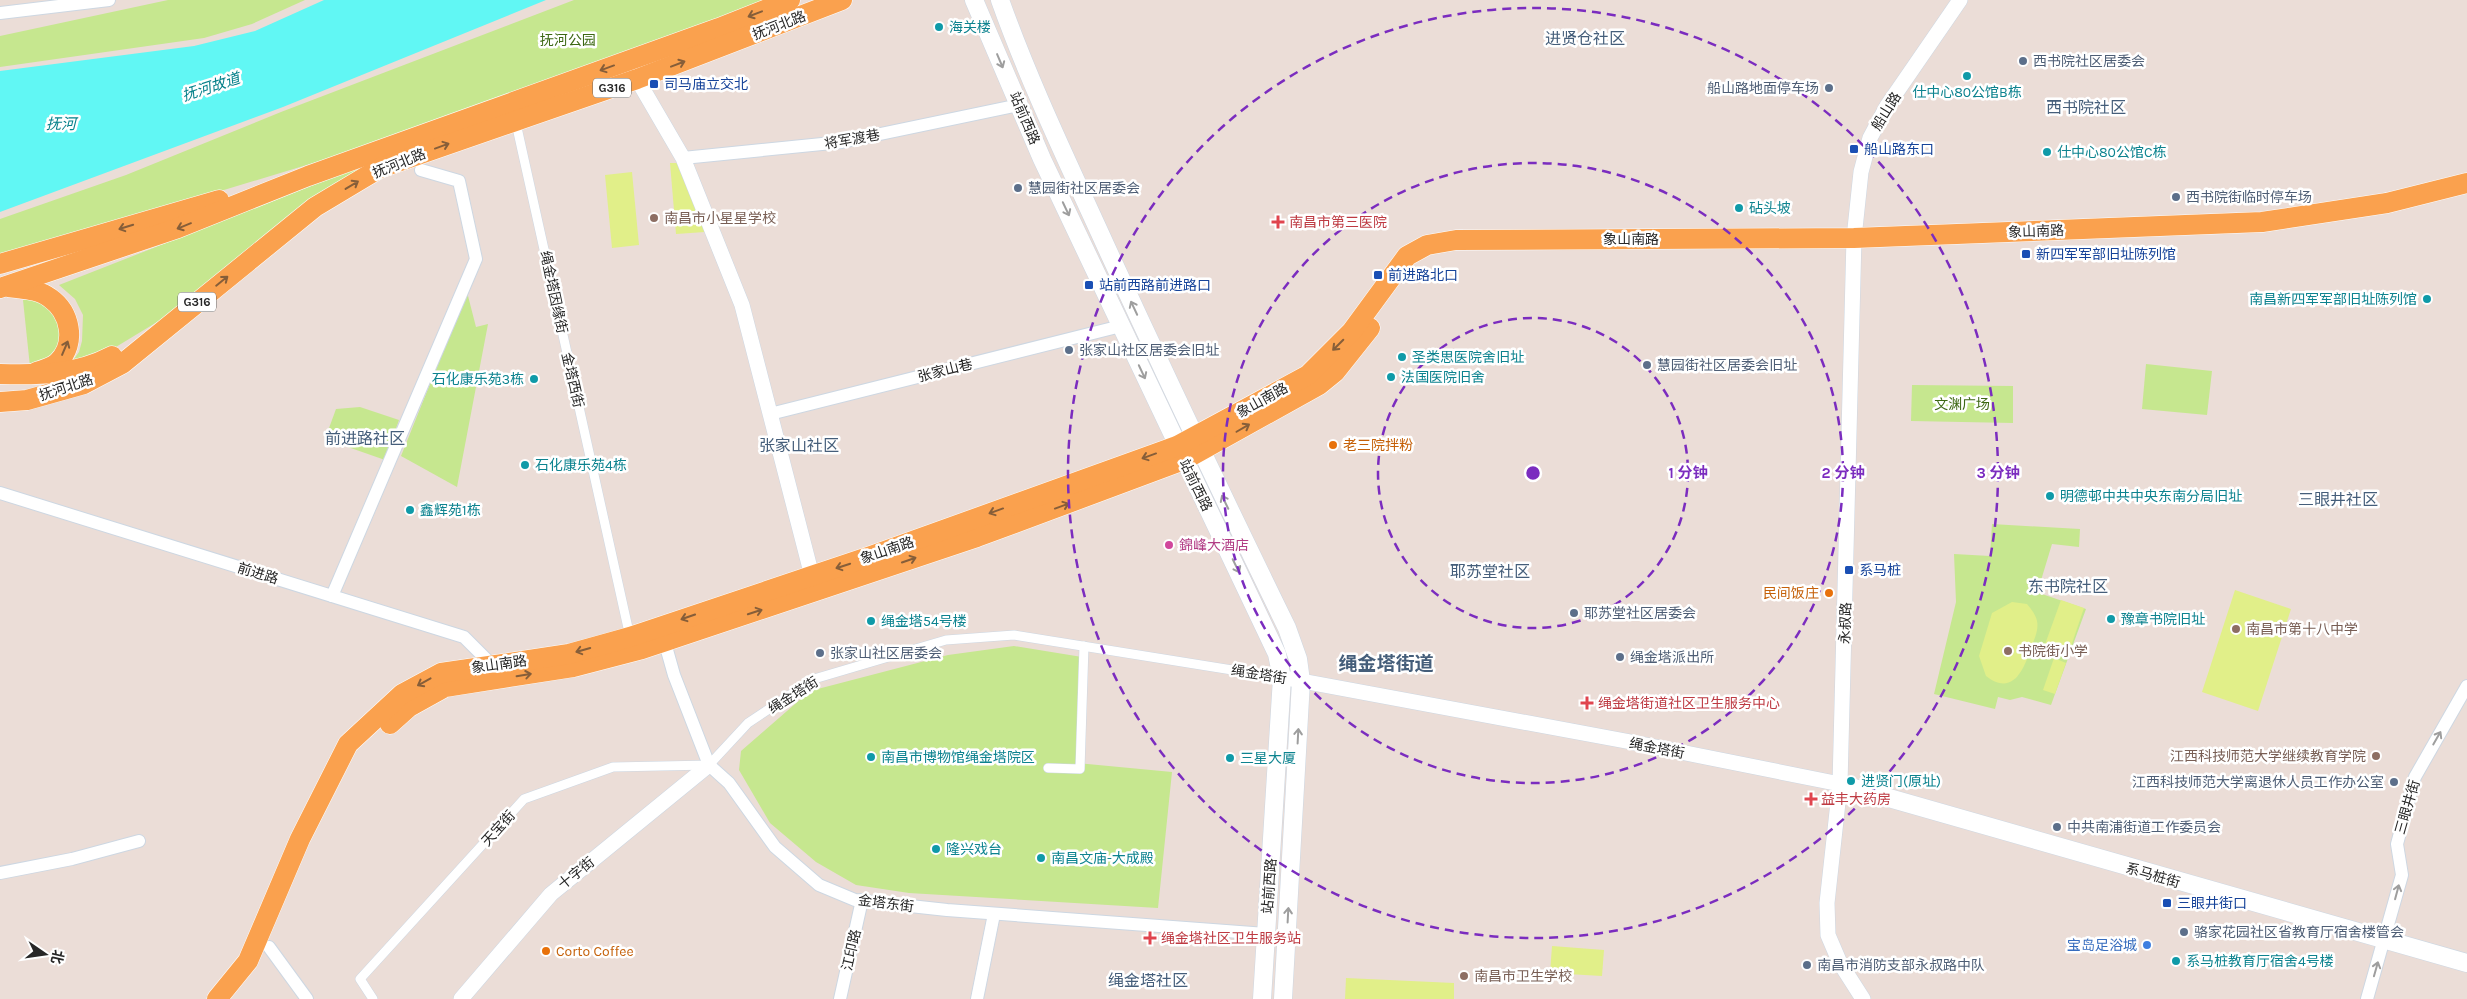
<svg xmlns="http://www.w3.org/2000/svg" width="2467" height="999" font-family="Karla,'Noto Sans SC',sans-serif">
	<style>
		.green { fill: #c6e78f }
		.pitch { fill: #e1ef89 }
		.water { fill: #61f7f4 }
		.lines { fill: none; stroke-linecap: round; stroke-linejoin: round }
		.pedestrian-casing { stroke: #cdd7e2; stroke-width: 10 }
		.minor-casing { stroke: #cdd7e2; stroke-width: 14 }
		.tertiary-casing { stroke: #cdd7e2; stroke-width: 16 }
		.secondary-casing { stroke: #cdd7e2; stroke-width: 19 }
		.primary-casing { stroke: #fff; stroke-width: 21 }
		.pedestrian { stroke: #fff; stroke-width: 9 }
		.minor { stroke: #fff; stroke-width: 12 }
		.tertiary { stroke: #fff; stroke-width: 15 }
		.secondary { stroke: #fff; stroke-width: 18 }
		.primary { stroke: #faa14e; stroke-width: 20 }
		.oneway { stroke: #865e39 }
		.oneway2 { stroke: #9e9e9e }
		.ring { fill: none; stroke: #7b2cbf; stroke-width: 2.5; stroke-dasharray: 9 6 }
		.culture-dot { fill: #0f9aa8; stroke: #fff; stroke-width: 2 }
		.service-dot { fill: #5c6f8a; stroke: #fff; stroke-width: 2 }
		.transit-dot { fill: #1a4fb4; stroke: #fff; stroke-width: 2 }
		.education-dot { fill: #8d6e63; stroke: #fff; stroke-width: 2 }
		.health-dot { fill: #e0444e; stroke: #fff; stroke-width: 2 }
		.food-dot { fill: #e8710a; stroke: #fff; stroke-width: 2 }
		.hotel-dot { fill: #d1479c; stroke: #fff; stroke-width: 2 }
		.shop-dot { fill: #3f7fe0; stroke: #fff; stroke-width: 2 }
		.labels { text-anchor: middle; stroke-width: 5; stroke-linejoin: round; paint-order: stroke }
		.shield { fill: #fff; stroke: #686868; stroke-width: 1 }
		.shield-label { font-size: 12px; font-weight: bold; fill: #272727 }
		.street-label { font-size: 14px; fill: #272727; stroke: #fff }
		.culture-label { font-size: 14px; fill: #0d838f; stroke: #fff; text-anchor: start }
		.park-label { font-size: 14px; fill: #3d6814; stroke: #fff }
		.service-label { font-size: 14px; fill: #4e5e75; stroke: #fff; text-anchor: start }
		.transit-label { font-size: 14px; fill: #164399; stroke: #fff; text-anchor: start }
		.education-label { font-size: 14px; fill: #785e54; stroke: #fff; text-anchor: start }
		.health-label { font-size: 14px; fill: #be3a42; stroke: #fff; text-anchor: start }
		.food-label { font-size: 14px; fill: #c56008; stroke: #fff; text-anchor: start }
		.hotel-label { font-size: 14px; fill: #b23c85; stroke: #fff; text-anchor: start }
		.shop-label { font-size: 14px; fill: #366cbe; stroke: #fff; text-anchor: end }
		.water-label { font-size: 15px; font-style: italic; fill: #06818a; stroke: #fff }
		.quarter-label { font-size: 16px; fill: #455e7a; stroke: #fff }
		.district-label { font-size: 19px; font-weight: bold; fill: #455e7a; stroke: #fff }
		.centre { fill: #7b2cbf; stroke: #fff; stroke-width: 2.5 }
		.ring-label { font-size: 15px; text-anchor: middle; font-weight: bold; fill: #7b2cbf; stroke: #fff; stroke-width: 5; stroke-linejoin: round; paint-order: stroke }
	</style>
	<rect width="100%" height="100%" fill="#ebddd7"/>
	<g class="green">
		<polygon points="168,0 305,0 252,24 204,38 0,67 0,36"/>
		<polygon points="574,0 769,0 333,157 0,258 0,219 126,175 281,112"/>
		<polygon points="365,165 162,319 101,356 68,367 79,352 82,341 83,315 75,299 59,285"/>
		<polygon points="467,292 476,327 488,324 457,487 401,456"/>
		<polygon points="41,299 49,302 64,332 53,356 30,367 23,300"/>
		<polygon points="2146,364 2212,371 2207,415 2142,409"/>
		<polygon points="1912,385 2013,386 2013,423 1911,421"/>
		<polygon points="360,407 399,420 385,460 325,439 336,409"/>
		<polygon points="1992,524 2080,529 2079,547 2052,544 2039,587 2042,594 2086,609 2051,705 2022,697 2010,700 1998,697 1995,709 1934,694 1956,602 1954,554 1990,556"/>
		<polygon points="1014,646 1082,657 1077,763 1172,772 1158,908 909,893 856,885 816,862 770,823 739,770 741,751 810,691 948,655"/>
	</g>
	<g class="pitch">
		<polygon points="670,163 677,163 705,232 676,234"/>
		<polygon points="632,172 639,245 612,248 605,175"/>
		<polygon points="2235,590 2291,609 2258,711 2202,692"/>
		<polygon points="2061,600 2084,608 2067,658 2043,650"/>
		<path d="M2012,602l15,2c4,5 9,11 10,17 2,9 -3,19 -6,27 -7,21 -18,49 -45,28l-7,-20 13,-43z"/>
		<polygon points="2054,658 2066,663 2055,694 2043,690"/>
		<polygon points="1552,946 1604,950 1602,976 1550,973"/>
		<polygon points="1346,978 1454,983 1454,999 1345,999"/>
	</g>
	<polygon class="water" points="324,0 546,0 283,107 0,212 0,71 194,46 255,31"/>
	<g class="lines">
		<defs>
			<g id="pedestrian">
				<polyline points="516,123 630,637"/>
				<polyline points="1048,768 1080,769 1084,646"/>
				<polyline points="373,999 360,979 524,799 613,767 709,765 748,723 814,679 946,640 1014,635 1282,678"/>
			</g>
			<g id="minor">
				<polyline points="0,13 109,0"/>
				<polyline points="683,158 842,142 1019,105"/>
				<polyline points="770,414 1121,326"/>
				<polyline points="0,493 464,637 492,665 493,669"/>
				<polyline points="332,596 476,259 459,181 421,170"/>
				<polyline points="663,636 674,675 709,765 729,783 775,847 819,885 855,900 947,910 1266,934"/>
				<polyline points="0,873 72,859 139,841"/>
				<polyline points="269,947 307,999"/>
				<polyline points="840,999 862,900"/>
				<polyline points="977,999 994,914"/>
				<polyline points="2367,999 2402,875 2397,844 2415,777 2467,686"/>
			</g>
			<g id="tertiary">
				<polyline points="637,79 683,158 742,305 812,576"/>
				<polyline points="1291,679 1631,742 1840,784"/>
				<polyline points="461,999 551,894 709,765"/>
				<polyline points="1863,999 1840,963 1828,935 1827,903 1840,784 1854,238 1861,172 1870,138 1887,106 1960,0"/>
			</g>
			<g id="secondary">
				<polyline points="974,0 1042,159 1277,654 1282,678 1262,999"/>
				<path d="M1000,0c31,87 71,169 109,253 58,126 117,250 178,375l11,31 3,22 -18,318"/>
				<polyline points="1840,784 2467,963"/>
			</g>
			<g id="primary">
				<polyline points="0,264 219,200"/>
				<path d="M9,287c13,2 30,2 41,11 20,14 27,45 8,64 -5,5 -15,8 -22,10"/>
				<polyline points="0,288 178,228 308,176 719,28 790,0"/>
				<path d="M0,374c40,1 76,1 112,-18"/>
				<polyline points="0,402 27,400 84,384 122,364 315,207 380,168 637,79 842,0"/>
				<polyline points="390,724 409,707 445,687 573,667 642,649 977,537 1184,460 1319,385 1335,372 1370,328"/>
				<polyline points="217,999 248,961 300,839 348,744 402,694 441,673 569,654 630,637 871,556 1177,446 1308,375 1352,331 1407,256 1427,245 1456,240 1854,238 2262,222 2387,203 2467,183"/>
			</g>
		</defs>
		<use href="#pedestrian" class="pedestrian-casing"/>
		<use href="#minor" class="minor-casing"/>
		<use href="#tertiary" class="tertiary-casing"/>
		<use href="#secondary" class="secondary-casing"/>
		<use href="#primary" class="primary-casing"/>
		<use href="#pedestrian" class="pedestrian"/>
		<use href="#minor" class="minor"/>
		<use href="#tertiary" class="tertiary"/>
		<use href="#secondary" class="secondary"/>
		<use href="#primary" class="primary"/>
	</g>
	<defs><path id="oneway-shaft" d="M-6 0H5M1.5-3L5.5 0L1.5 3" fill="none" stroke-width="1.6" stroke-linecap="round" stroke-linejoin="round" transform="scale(1.25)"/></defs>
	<g class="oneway">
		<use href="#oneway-shaft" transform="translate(755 14) rotate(159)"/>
		<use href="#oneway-shaft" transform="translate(678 64) rotate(-21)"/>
		<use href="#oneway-shaft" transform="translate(607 68) rotate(160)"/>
		<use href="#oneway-shaft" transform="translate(442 146) rotate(-20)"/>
		<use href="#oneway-shaft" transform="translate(352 185) rotate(-31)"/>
		<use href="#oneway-shaft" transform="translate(184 226) rotate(158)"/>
		<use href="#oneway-shaft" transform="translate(126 227) rotate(163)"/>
		<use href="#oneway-shaft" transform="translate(222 281) rotate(-39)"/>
		<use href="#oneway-shaft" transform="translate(1338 345) rotate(135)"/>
		<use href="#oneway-shaft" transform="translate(65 348) rotate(-67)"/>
		<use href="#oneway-shaft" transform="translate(1243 428) rotate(-30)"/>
		<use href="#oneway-shaft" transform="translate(1149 456) rotate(160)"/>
		<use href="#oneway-shaft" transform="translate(1062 506) rotate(-20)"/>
		<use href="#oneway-shaft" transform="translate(996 511) rotate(160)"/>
		<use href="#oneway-shaft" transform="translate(909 560) rotate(-19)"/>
		<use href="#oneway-shaft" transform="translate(843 566) rotate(162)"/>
		<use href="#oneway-shaft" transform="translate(755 612) rotate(-18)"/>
		<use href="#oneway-shaft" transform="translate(688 617) rotate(161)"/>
		<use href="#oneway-shaft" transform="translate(583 650) rotate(164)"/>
		<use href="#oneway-shaft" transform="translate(524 675) rotate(-9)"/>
		<use href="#oneway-shaft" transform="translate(424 682) rotate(151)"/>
	</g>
	<g class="oneway2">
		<use href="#oneway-shaft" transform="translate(1000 61) rotate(67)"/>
		<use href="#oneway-shaft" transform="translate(1066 209) rotate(65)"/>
		<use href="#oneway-shaft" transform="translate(1134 308) rotate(-115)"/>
		<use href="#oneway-shaft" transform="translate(1142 372) rotate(65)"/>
		<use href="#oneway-shaft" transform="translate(1225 502) rotate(-116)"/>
		<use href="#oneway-shaft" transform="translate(1236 566) rotate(64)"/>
		<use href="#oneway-shaft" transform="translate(1298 736) rotate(-87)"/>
		<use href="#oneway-shaft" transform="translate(2437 738) rotate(-60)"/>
		<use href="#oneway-shaft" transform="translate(2397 892) rotate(-75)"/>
		<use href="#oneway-shaft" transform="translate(1288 915) rotate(-87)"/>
		<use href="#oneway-shaft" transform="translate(2376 969) rotate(-74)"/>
	</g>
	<g class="ring">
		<circle cx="1533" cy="473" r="155"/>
		<circle cx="1533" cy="473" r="310"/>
		<circle cx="1533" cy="473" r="465"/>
	</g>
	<g class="culture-dot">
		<circle cx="939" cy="27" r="5"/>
		<circle cx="1967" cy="76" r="5"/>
		<circle cx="2047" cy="152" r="5"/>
		<circle cx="1739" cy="208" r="5"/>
		<circle cx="2427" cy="299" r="5"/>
		<circle cx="1402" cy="357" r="5"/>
		<circle cx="1391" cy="377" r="5"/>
		<circle cx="534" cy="379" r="5"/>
		<circle cx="525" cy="465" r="5"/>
		<circle cx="2050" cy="496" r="5"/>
		<circle cx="410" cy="510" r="5"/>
		<circle cx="2111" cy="619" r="5"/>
		<circle cx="871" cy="621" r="5"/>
		<circle cx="871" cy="757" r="5"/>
		<circle cx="1230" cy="758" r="5"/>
		<circle cx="1851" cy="781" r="5"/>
		<circle cx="936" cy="849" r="5"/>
		<circle cx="1041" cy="858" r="5"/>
		<circle cx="2176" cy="961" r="5"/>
	</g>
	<g class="service-dot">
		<circle cx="2023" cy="61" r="5"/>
		<circle cx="1829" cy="88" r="5"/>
		<circle cx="1018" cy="188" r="5"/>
		<circle cx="2176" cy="197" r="5"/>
		<circle cx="1069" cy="350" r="5"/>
		<circle cx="1647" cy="365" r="5"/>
		<circle cx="1574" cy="613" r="5"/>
		<circle cx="820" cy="653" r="5"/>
		<circle cx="1620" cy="657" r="5"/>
		<circle cx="2394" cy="782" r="5"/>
		<circle cx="2057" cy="827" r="5"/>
		<circle cx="2184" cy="932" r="5"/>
		<circle cx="1807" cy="965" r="5"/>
	</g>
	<g class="transit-dot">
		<rect x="649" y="79" width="10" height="10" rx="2.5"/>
		<rect x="1849" y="144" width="10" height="10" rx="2.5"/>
		<rect x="2021" y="249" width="10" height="10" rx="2.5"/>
		<rect x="1373" y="270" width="10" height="10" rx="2.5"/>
		<rect x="1084" y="280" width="10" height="10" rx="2.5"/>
		<rect x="1844" y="565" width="10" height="10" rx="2.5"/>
		<rect x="2162" y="898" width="10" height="10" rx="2.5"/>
	</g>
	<g class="education-dot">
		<circle cx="654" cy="218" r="5"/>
		<circle cx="2236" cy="629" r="5"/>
		<circle cx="2008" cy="651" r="5"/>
		<circle cx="2376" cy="756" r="5"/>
		<circle cx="1464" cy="976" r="5"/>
	</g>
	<g class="health-dot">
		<path d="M1275.5 214.5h5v5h5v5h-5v5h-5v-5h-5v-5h5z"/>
		<path d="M1584.5 695.5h5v5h5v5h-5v5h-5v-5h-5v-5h5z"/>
		<path d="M1808.5 791.5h5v5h5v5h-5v5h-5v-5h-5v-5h5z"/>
		<path d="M1147.5 930.5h5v5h5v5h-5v5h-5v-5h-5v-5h5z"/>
	</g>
	<g class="food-dot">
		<circle cx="1333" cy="445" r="5"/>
		<circle cx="1829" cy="593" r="5"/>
		<circle cx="546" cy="951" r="5"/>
	</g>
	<circle class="hotel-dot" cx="1169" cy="545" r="5"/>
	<circle class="shop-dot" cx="2147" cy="945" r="5"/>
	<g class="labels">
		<g class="shield">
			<rect x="593" y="78.5" width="38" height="19" rx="4"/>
			<rect x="178" y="292.5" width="38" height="19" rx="4"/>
		</g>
		<g class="shield-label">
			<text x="612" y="92">G316</text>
			<text x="197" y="306">G316</text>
		</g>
		<g class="street-label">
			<text transform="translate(779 25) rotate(-21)" y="5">抚河北路</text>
			<text transform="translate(1886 111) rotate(-58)" y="5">船山路</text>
			<text transform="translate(1025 118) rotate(67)" y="5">站前西路</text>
			<text transform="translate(852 139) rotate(-10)" y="5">将军渡巷</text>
			<text transform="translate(399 163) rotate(-22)" y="5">抚河北路</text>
			<text transform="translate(2036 231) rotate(-2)" y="5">象山南路</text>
			<text x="1631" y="244">象山南路</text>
			<text transform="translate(554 292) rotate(78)" y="5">绳金塔因缘街</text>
			<text transform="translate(945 370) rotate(-14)" y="5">张家山巷</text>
			<text transform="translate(573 380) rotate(77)" y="5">金塔西街</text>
			<text transform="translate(66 387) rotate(-18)" y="5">抚河北路</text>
			<text transform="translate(1262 400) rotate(-29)" y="5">象山南路</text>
			<text transform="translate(1196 485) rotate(64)" y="5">站前西路</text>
			<text transform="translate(887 550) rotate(-19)" y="5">象山南路</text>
			<text transform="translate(258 573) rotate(17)" y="5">前进路</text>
			<text transform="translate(1845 623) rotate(-88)" y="5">永叔路</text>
			<text transform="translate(499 664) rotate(-8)" y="5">象山南路</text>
			<text transform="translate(1259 674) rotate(9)" y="5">绳金塔街</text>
			<text transform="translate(793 695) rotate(-32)" y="5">绳金塔街</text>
			<text transform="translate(1657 748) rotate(11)" y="5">绳金塔街</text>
			<text transform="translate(2407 807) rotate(-74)" y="5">三眼井街</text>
			<text transform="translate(498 828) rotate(-48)" y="5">天宝街</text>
			<text transform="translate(576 873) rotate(-39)" y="5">十字街</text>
			<text transform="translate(2153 875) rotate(16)" y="5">系马桩街</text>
			<text transform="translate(1269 886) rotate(-86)" y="5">站前西路</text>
			<text transform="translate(886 903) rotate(7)" y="5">金塔东街</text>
			<text transform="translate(851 950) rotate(-77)" y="5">江印路</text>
		</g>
		<g class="culture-label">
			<text x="949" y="32">海关楼</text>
			<text x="1967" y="97" text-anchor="middle">仕中心80公馆B栋</text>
			<text x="2057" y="157">仕中心80公馆C栋</text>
			<text x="1749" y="213">砧头坡</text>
			<text x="2417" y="304" text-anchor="end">南昌新四军军部旧址陈列馆</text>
			<text x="1412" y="362">圣类思医院舍旧址</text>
			<text x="1401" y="382">法国医院旧舍</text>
			<text x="524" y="384" text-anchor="end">石化康乐苑3栋</text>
			<text x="535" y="470">石化康乐苑4栋</text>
			<text x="2060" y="501">明德邨中共中央东南分局旧址</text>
			<text x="420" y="515">鑫辉苑1栋</text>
			<text x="2121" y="624">豫章书院旧址</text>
			<text x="881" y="626">绳金塔54号楼</text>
			<text x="881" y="762">南昌市博物馆绳金塔院区</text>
			<text x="1240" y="763">三星大厦</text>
			<text x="1861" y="786">进贤门(原址)</text>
			<text x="946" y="854">隆兴戏台</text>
			<text x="1051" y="863">南昌文庙-大成殿</text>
			<text x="2186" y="966">系马桩教育厅宿舍4号楼</text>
		</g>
		<g class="park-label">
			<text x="568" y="45">抚河公园</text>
			<text x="1962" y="409">文渊广场</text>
		</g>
		<g class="service-label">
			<text x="2033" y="66">西书院社区居委会</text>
			<text x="1819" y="93" text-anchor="end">船山路地面停车场</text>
			<text x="1028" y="193">慧园街社区居委会</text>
			<text x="2186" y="202">西书院街临时停车场</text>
			<text x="1079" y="355">张家山社区居委会旧址</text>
			<text x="1657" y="370">慧园街社区居委会旧址</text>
			<text x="1584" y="618">耶苏堂社区居委会</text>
			<text x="830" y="658">张家山社区居委会</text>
			<text x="1630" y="662">绳金塔派出所</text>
			<text x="2384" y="787" text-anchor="end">江西科技师范大学离退休人员工作办公室</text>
			<text x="2067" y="832">中共南浦街道工作委员会</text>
			<text x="2194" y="937">骆家花园社区省教育厅宿舍楼管会</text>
			<text x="1817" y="970">南昌市消防支部永叔路中队</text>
		</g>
		<g class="transit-label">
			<text x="664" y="89">司马庙立交北</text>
			<text x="1864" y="154">船山路东口</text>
			<text x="2036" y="259">新四军军部旧址陈列馆</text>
			<text x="1388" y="280">前进路北口</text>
			<text x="1099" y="290">站前西路前进路口</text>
			<text x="1859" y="575">系马桩</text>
			<text x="2177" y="908">三眼井街口</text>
		</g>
		<g class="education-label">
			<text x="664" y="223">南昌市小星星学校</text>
			<text x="2246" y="634">南昌市第十八中学</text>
			<text x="2018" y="656">书院街小学</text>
			<text x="2366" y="761" text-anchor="end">江西科技师范大学继续教育学院</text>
			<text x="1474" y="981">南昌市卫生学校</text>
		</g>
		<g class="health-label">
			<text x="1289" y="227">南昌市第三医院</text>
			<text x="1598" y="708">绳金塔街道社区卫生服务中心</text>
			<text x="1821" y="804">益丰大药房</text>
			<text x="1161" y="943">绳金塔社区卫生服务站</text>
		</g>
		<g class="food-label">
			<text x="1343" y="450">老三院拌粉</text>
			<text x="1819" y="598" text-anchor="end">民间饭庄</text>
			<text x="556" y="956">Corto Coffee</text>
		</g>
		<g class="hotel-label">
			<text x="1179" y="550">錦峰大酒店</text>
		</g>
		<g class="shop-label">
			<text x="2137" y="950">宝岛足浴城</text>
		</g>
		<g class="water-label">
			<text transform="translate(211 87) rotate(-18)" y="5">抚河故道</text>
			<text x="61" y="129">抚河</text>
		</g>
		<g class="quarter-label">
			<text x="1585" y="44">进贤仓社区</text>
			<text x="2086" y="113">西书院社区</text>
			<text x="365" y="444">前进路社区</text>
			<text x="799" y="451">张家山社区</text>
			<text x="2338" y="505">三眼井社区</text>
			<text x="1490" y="577">耶苏堂社区</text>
			<text x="2068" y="592">东书院社区</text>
			<text x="1148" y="986">绳金塔社区</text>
		</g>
		<g class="district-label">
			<text x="1386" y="670">绳金塔街道</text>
		</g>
	</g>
	<circle cx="1533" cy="473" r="8" class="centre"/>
	<g class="ring-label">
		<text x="1688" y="478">1 分钟</text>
		<text x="1843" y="478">2 分钟</text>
		<text x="1998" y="478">3 分钟</text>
	</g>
	<g transform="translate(45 954) rotate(103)" stroke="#ffffff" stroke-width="4" paint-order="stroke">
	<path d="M0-4L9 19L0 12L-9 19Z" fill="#272727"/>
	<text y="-8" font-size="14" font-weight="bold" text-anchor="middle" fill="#272727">北</text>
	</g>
</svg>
